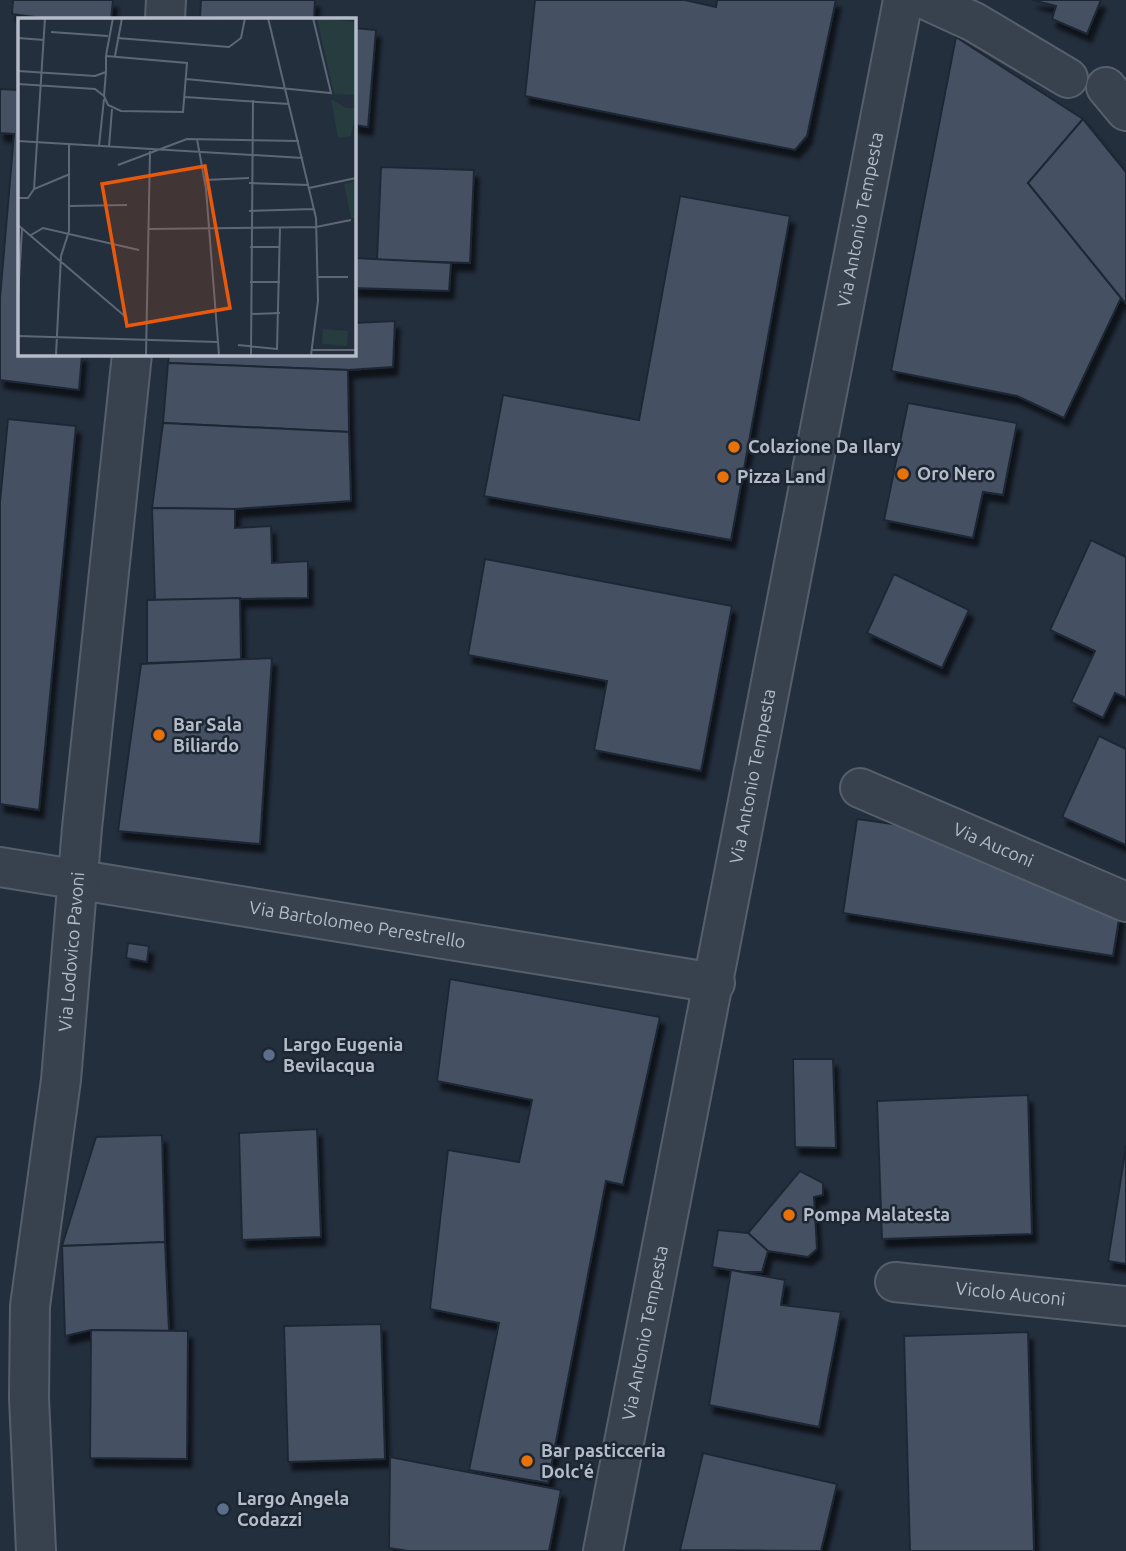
<svg xmlns="http://www.w3.org/2000/svg" width="1126" height="1551" font-family="Ubuntu,sans-serif">
	<style>
		.building { fill: #455162; stroke: #1f2835; stroke-width: 2; filter: url(#shadow) }
		.lines { fill: none; stroke-linecap: round; stroke-linejoin: round }
		.minor-casing { stroke: #565f6c; stroke-width: 42 }
		.minor { stroke: #38414e; stroke-width: 38 }
		.food-dot { fill: #e8710a; stroke: #1d2633; stroke-width: 2.5 }
		.service-dot { fill: #5c6f8a; stroke: #1d2633; stroke-width: 2.5 }
		.labels { text-anchor: middle; stroke-width: 5; stroke-linejoin: round; paint-order: stroke }
		.street-label { font-size: 18px; fill: #b4bcc9; stroke: #1d2633 }
		.poi-label { font-size: 18px; font-weight: bold; fill: #b4bcc9; stroke: #1d2633; text-anchor: start }
		.inset-road { fill: none; stroke: #5e6776; stroke-width: 2 }
		.view { fill: #e8590c; fill-opacity: 0.15; stroke: #e8590c; stroke-width: 3.5 }
		.inset-edge { fill: none; stroke: #b4bcc9; stroke-width: 3.5 }
	</style>
	<defs>
		<filter id="shadow"><feDropShadow dx="4.5" dy="8" stdDeviation="2" flood-color="#0009"/></filter>
	</defs>
	<rect width="100%" height="100%" fill="#242f3e"/>
	<g class="building">
		<polygon points="13,0 113,0 111,19 49,19 12,14"/>
		<polygon points="201,0 315,0 314,19 200,17"/>
		<polygon points="535,0 685,0 716,7 717,0 836,0 807,136 795,150 525,96"/>
		<polygon points="1032,0 1101,0 1087,34 1052,19 1056,6"/>
		<polygon points="354,28 376,30 368,127 354,125"/>
		<polygon points="956,37 1083,119 1028,183 1121,298 1064,418 1017,396 891,371"/>
		<polygon points="0,89 19,90 19,354 82,354 79,390 0,380 0,298 14,134 0,133"/>
		<polygon points="1083,119 1126,172 1126,304 1028,183"/>
		<polygon points="381,167 474,170 470,263 377,260"/>
		<polygon points="680,196 790,216 731,540 484,496 503,395 639,420"/>
		<polygon points="354,258 451,263 449,291 354,288"/>
		<polygon points="395,321 393,367 348,370 168,363 169,354 354,354 354,323"/>
		<polygon points="168,363 348,370 349,432 163,423"/>
		<polygon points="908,403 1017,423 1003,495 983,492 973,538 884,520"/>
		<polygon points="8,419 76,426 39,810 0,804 0,502"/>
		<polygon points="163,423 349,432 351,501 235,509 152,508"/>
		<polygon points="152,508 235,509 235,528 271,526 272,563 308,561 308,598 155,600"/>
		<polygon points="1091,540 1126,557 1126,698 1115,693 1103,718 1071,702 1095,651 1050,630"/>
		<polygon points="485,559 732,606 701,771 594,750 607,681 468,655"/>
		<polygon points="894,574 969,610 942,668 867,633"/>
		<polygon points="240,598 241,660 147,663 147,600"/>
		<polygon points="272,658 260,844 118,831 141,664"/>
		<polygon points="1099,736 1126,749 1126,845 1062,817"/>
		<polygon points="857,819 907,826 1120,913 1113,956 843,913"/>
		<polygon points="128,943 149,946 147,962 126,958"/>
		<polygon points="450,979 660,1017 623,1185 606,1181 548,1483 469,1470 499,1323 430,1309 448,1150 519,1162 532,1100 437,1081"/>
		<polygon points="793,1059 833,1059 836,1148 795,1147"/>
		<polygon points="1028,1095 1032,1234 882,1239 877,1101"/>
		<polygon points="317,1129 321,1237 242,1240 239,1133"/>
		<polygon points="162,1135 165,1242 62,1246 96,1137"/>
		<polygon points="1126,1146 1126,1264 1108,1261"/>
		<polygon points="800,1171 823,1183 823,1195 814,1197 817,1249 808,1257 768,1251 748,1233"/>
		<polygon points="718,1230 748,1233 768,1251 762,1272 743,1272 712,1267"/>
		<polygon points="165,1242 169,1331 91,1330 65,1336 62,1246"/>
		<polygon points="731,1270 785,1280 781,1305 841,1312 819,1427 709,1405"/>
		<polygon points="381,1324 385,1459 288,1462 284,1326"/>
		<polygon points="91,1330 188,1331 187,1459 90,1458"/>
		<polygon points="1028,1332 1034,1551 910,1551 904,1336"/>
		<polygon points="703,1453 837,1484 821,1551 680,1550"/>
		<polygon points="390,1457 561,1490 549,1551 408,1551 389,1548"/>
	</g>
	<g class="lines">
		<defs>
			<g id="minor">
				<polyline points="926,0 974,22 1068,78"/>
				<polyline points="165,19 166,0"/>
				<polyline points="1106,87 1126,111"/>
				<path id="s1" d="M860,788l266,114"/>
				<path id="s2" d="M0,867l715,116"/>
				<path id="s3" d="M895,1282l231,24"/>
				<path id="s4" d="M36,1551l-7,-153 1,-92 31,-226 21,-252 50,-474"/>
				<path id="s5" d="M603,1551l300,-1551"/>
			</g>
		</defs>
		<use href="#minor" class="minor-casing"/>
		<use href="#minor" class="minor"/>
	</g>
	<g class="food-dot">
		<circle cx="734" cy="447" r="7"/>
		<circle cx="903" cy="474" r="7"/>
		<circle cx="723" cy="477" r="7"/>
		<circle cx="159" cy="735" r="7"/>
		<circle cx="789" cy="1215" r="7"/>
		<circle cx="527" cy="1461" r="7"/>
	</g>
	<g class="service-dot">
		<circle cx="269" cy="1055" r="7"/>
		<circle cx="223" cy="1509" r="7"/>
	</g>
	<g class="labels">
		<g class="street-label">
			<text dy="6" stroke="none"><textPath href="#s5" startOffset="1356">Via Antonio Tempesta</textPath></text>
			<text dy="6" stroke="none"><textPath href="#s5" startOffset="789">Via Antonio Tempesta</textPath></text>
			<text dy="6" stroke="none"><textPath href="#s1" startOffset="145">Via Auconi</textPath></text>
			<text dy="6" stroke="none"><textPath href="#s2" startOffset="362">Via Bartolomeo Perestrello</textPath></text>
			<text dy="6" stroke="none"><textPath href="#s4" startOffset="602">Via Lodovico Pavoni</textPath></text>
			<text dy="6" stroke="none"><textPath href="#s3" startOffset="116">Vicolo Auconi</textPath></text>
			<text dy="6" stroke="none"><textPath href="#s5" startOffset="222">Via Antonio Tempesta</textPath></text>
		</g>
		<g class="poi-label">
			<text x="748" y="453">Colazione Da Ilary</text>
			<text x="917" y="480">Oro Nero</text>
			<text x="737" y="483">Pizza Land</text>
			<text x="173" y="731">Bar Sala<tspan x="173" dy="21">Biliardo</tspan></text>
			<text x="283" y="1051">Largo Eugenia<tspan x="283" dy="21">Bevilacqua</tspan></text>
			<text x="803" y="1221">Pompa Malatesta</text>
			<text x="541" y="1457">Bar pasticceria<tspan x="541" dy="21">Dolc'é</tspan></text>
			<text x="237" y="1505">Largo Angela<tspan x="237" dy="21">Codazzi</tspan></text>
		</g>
	</g>
	<g transform="translate(18 18)">
		<rect width="338" height="338" fill="#242f3e"/>
		<path d="M299,0l39,4v73l-22,-1zM313,81l15,9h10l-5,28 -13,2zM338,163v36l-5,1 -7,-34z" fill="#263c3f"/>
		<path d="M305,311l25,2 -1,15 -25,-2z" fill="#263c3f"/>
		<path class="inset-road" d="M250,0l48,200 2,83 -7,54M33,14l57,4M0,20l26,2M99,20l112,9 12,-9 4,-20M88,38l81,7 -4,49 -62,-1 -13,-6 -4,-9 2,-24v-16l1,-6 6,-32M97,38l7,-38M0,53l77,5 11,-4M168,61l145,14 -18,-75M0,66l77,5 9,7M167,79l104,7M179,121l9,50 13,166M0,123l285,17M81,128l5,-47M91,129l3,-38M100,147l69,-26 112,2M187,162l44,-2M231,165l60,2M291,170l47,-10M16,171l11,-171M0,180h10l6,-9 36,-15M51,188l58,-1M231,193l65,-2M0,207l109,93M131,211l167,-2 35,-7M13,217l12,-7 96,22M232,229h30M299,259h31M232,264h30M0,278l4,-67M233,296l29,-1M0,318l200,6M220,327l39,4 3,-121M294,332h44M38,337l5,-99 8,-25v-87M128,337l4,-204M233,337l2,-255"/>
		<path class="view" d="M187,148l25,142 -103,18 -25,-142z"/>
		<rect width="338" height="338" class="inset-edge"/>
	</g>
</svg>
